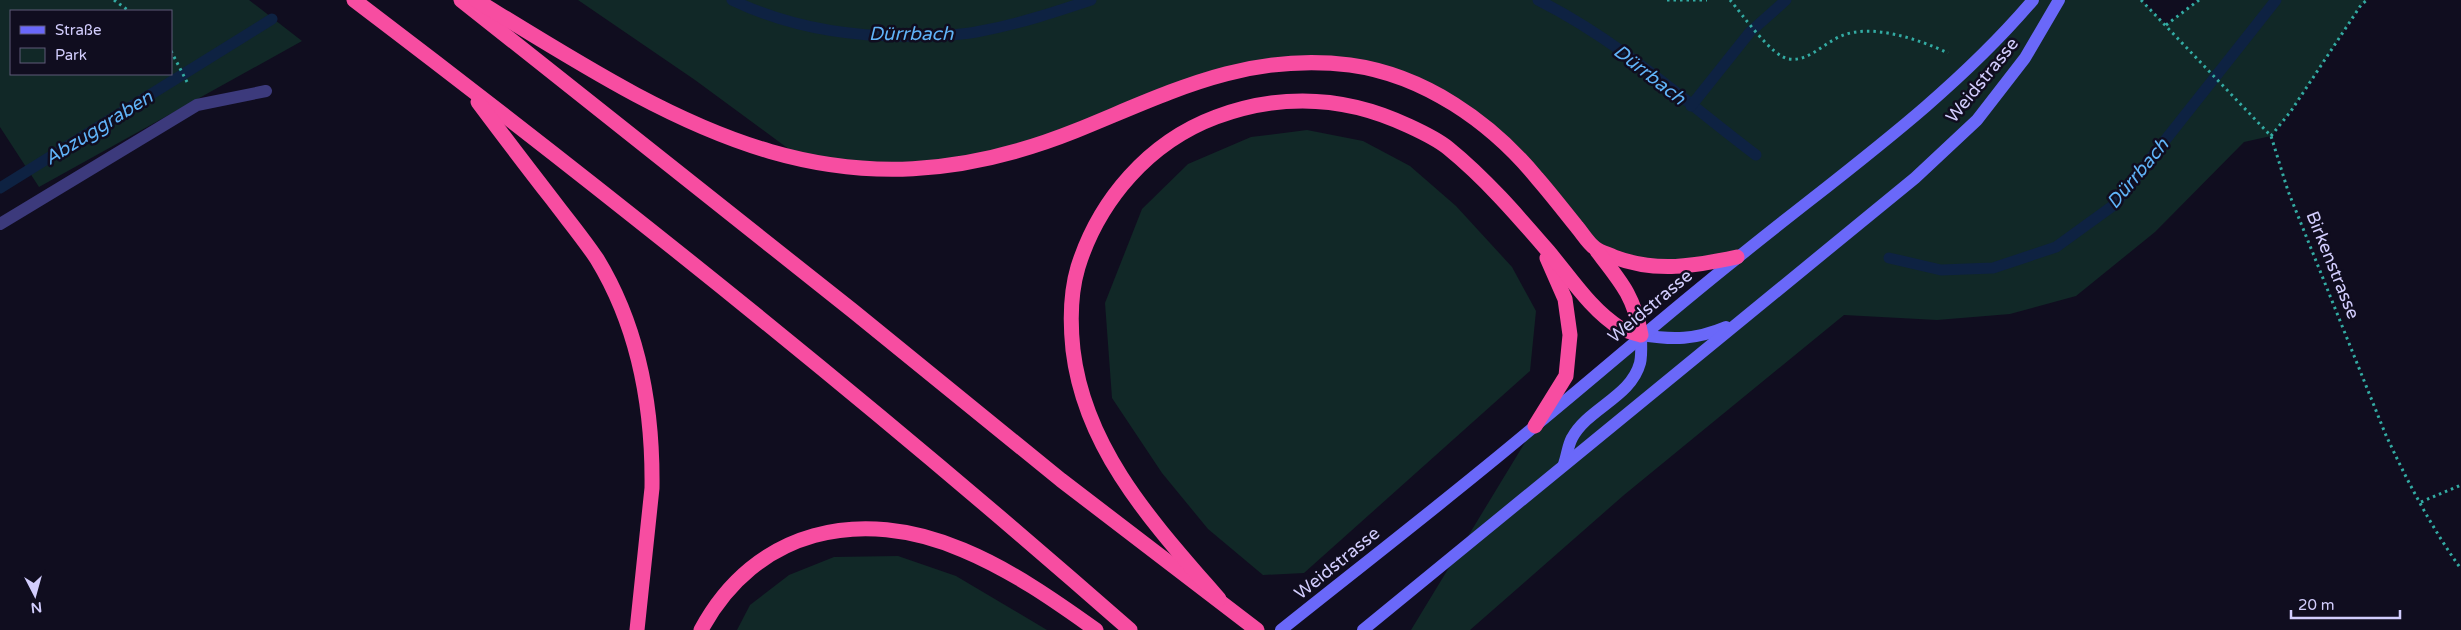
<svg xmlns="http://www.w3.org/2000/svg" width="2461" height="630" font-family="'Varela Round',sans-serif">
	<style>
		.green { fill: #112827; fill-rule: evenodd }
		.lines { fill: none; stroke-linecap: round; stroke-linejoin: round }
		.stream { stroke: #0e2242; stroke-width: 11 }
		.path { stroke: #33aba3; stroke-width: 3; stroke-dasharray: 2.5 4; stroke-linecap: butt }
		.service { stroke: #3c3a7c; stroke-width: 12 }
		.secondary { stroke: #6a68f9; stroke-width: 12 }
		.motorway { stroke: #f74da1; stroke-width: 15 }
		.labels { text-anchor: middle; stroke-width: 5; stroke-linejoin: round; paint-order: stroke }
		.street-label { font-size: 18px; fill: #d2cdfd; stroke: #100d1f }
		.water-label { font-size: 19px; font-style: italic; fill: #60b3f8; stroke: #100d1f }
	</style>
	<rect width="100%" height="100%" fill="#100d1f"/>
	<g class="green">
		<path d="M0,0h249l53,41 -263,146 -39,-60zM11,11h160v63h-160z"/>
		<polygon points="578,0 2141,0 2166,25 2199,0 2367,0 2361,5 2291,111 2271,136 2244,142 2155,232 2076,296 2010,314 1937,320 1844,315 1624,495 1470,630 1411,630 1535,426 1736,258 1684,268 1596,249 1497,136 1381,72 1259,65 965,163 805,161 695,80"/>
		<polygon points="1307,130 1363,141 1410,166 1456,206 1512,267 1536,311 1530,371 1304,573 1263,575 1208,529 1162,473 1112,398 1105,303 1142,209 1188,164 1251,137"/>
		<polygon points="898,556 956,576 1047,630 737,630 750,605 789,575 834,557"/>
	</g>
	<g class="lines">
		<g class="stream">
			<path d="M732,0c60,29 122,38 188,36 20,0 42,-1 61,-5 38,-7 74,-19 110,-31"/>
			<path d="M1538,0c80,40 148,102 218,155"/>
			<polyline points="1691,106 1750,32 1786,0"/>
			<polyline points="0,188 272,19"/>
			<polyline points="1889,258 1941,270 1993,268 2056,247 2114,205 2276,0"/>
		</g>
		<g class="path">
			<polyline points="114,0 129,11"/>
			<polyline points="1667,0 1707,0"/>
			<path d="M1730,0c12,14 42,57 59,59 19,3 35,-16 52,-23 31,-13 77,3 107,17"/>
			<path d="M2141,0l130,136 17,55 97,242c21,46 46,94 76,136"/>
			<polyline points="2166,25 2199,0"/>
			<polyline points="171,51 187,82"/>
			<polyline points="2271,136 2291,111 2361,5 2367,0"/>
			<polyline points="2421,502 2461,485"/>
		</g>
		<polyline class="service" points="0,224 197,105 266,91"/>
		<g class="secondary">
			<path d="M1641,335c32,5 54,5 85,-8"/>
			<path d="M1564,464c3,-8 4,-19 8,-26 16,-30 59,-41 68,-75 2,-8 1,-19 1,-28"/>
			<path d="M1281,630c85,-68 171,-134 254,-204 67,-55 133,-113 201,-167 102,-83 212,-159 297,-259"/>
			<polyline points="1363,630 1915,178 1977,120 2025,58 2059,0"/>
		</g>
		<g class="motorway">
			<path d="M354,0c265,201 526,410 776,630"/>
			<polyline points="461,0 853,311 1061,480 1257,630"/>
			<path d="M476,0c202,124 356,228 599,131 94,-38 170,-79 275,-66 74,10 141,57 187,113 14,16 27,33 40,49 6,7 11,16 18,21 5,4 13,6 19,9 42,16 81,9 123,0"/>
			<path d="M478,102c24,32 49,65 74,97 15,20 31,39 45,60 42,69 56,149 55,229l-15,142"/>
			<polyline points="1535,426 1566,376 1570,335 1565,299 1547,258"/>
			<path d="M1219,599c-64,-74 -134,-148 -146,-249 -3,-28 -3,-56 5,-83 21,-67 71,-125 138,-150 65,-24 130,-21 193,9 13,6 28,13 39,22 37,30 69,67 100,103 22,26 43,59 72,77 6,3 14,5 21,7 -7,-39 -20,-53 -44,-84"/>
			<path d="M701,630c54,-101 160,-124 262,-80 48,20 91,50 133,80"/>
		</g>
	</g>
	<g class="labels">
		<g class="street-label">
			<text transform="translate(1982 80) rotate(-51)" y="6">Weidstrasse</text>
			<text transform="translate(2333 265) rotate(68)" y="6">Birkenstrasse</text>
			<text transform="translate(1650 306) rotate(-40)" y="6">Weidstrasse</text>
			<text transform="translate(1337 563) rotate(-39)" y="6">Weidstrasse</text>
		</g>
		<g class="water-label">
			<text x="911" y="40">Dürrbach</text>
			<text transform="translate(1650 74) rotate(38)" y="7">Dürrbach</text>
			<text transform="translate(98 127) rotate(-32)" y="7">Abzuggraben</text>
			<text transform="translate(2137 173) rotate(-50)" y="7">Dürrbach</text>
		</g>
	</g>
	<rect x="10" y="10" width="162" height="65" fill="#100d1f" stroke="#5e5a78"/>
	<rect x="20" y="26" width="25" height="8" fill="#6a68f9" stroke="#5e5a78"/>
	<text x="55" y="35" font-size="15" fill="#d2cdfd">Straße</text>
	<rect x="20" y="48" width="25" height="15" fill="#112827" stroke="#5e5a78"/>
	<text x="55" y="60" font-size="15" fill="#d2cdfd">Park</text>
	<g transform="translate(35 595) rotate(174)" stroke="#100d1f" stroke-width="4" paint-order="stroke">
	<path d="M0-4L9 19L0 12L-9 19Z" fill="#d2cdfd"/>
	<text y="-8" font-size="14" font-weight="bold" text-anchor="middle" fill="#d2cdfd">N</text>
	</g>
	<path d="M2291 610v8h109v-8" fill="none" stroke="#d2cdfd" stroke-width="2.5"/>
	<text x="2298" y="610" font-size="15" fill="#d2cdfd" stroke="#100d1f" stroke-width="4" paint-order="stroke">20 m</text>
</svg>
